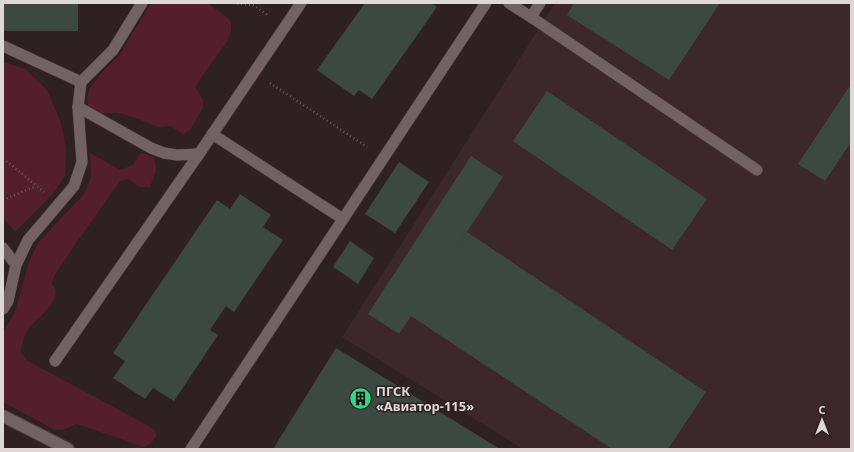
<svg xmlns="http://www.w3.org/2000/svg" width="854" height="452" font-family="'Noto Sans',sans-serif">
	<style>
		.built { fill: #3b272c }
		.green { fill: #551e2e }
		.building { fill: #3c4940 }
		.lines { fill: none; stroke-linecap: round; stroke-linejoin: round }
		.lane-casing { stroke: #463b3d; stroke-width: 12 }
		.street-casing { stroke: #463b3d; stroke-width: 14 }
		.path { stroke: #695c5f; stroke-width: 2.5; stroke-dasharray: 1 3; stroke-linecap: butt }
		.lane { stroke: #736265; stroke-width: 11 }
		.street { stroke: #736265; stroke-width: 12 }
		.labels { text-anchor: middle; stroke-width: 3; stroke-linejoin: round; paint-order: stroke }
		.poi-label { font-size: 13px; font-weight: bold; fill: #e0d7d8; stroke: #2e2023; text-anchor: start }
	</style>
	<rect width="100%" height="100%" fill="#2e2023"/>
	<polygon class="built" points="555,3 851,3 851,449 523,449 342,337"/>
	<g class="green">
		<path d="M151,3h56l17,12 7,7v9l-3,9 -30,42 -2,6 7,12v8l-13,22 -6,4c-5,-2 -12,-8 -16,-8 -4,0 -6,1 -10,1 -7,-2 -14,-6 -20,-8 -5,-2 -10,-4 -15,-5 -10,-2 -19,0 -28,-1l-7,-7 -1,-7 2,-10 17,-21 13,-12z"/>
		<polygon points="3,62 25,69 47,90 61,123 66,149 65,175 54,193 15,232 3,217"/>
		<path d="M90,153l30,17 13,-5 8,-12 13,4 2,14 -6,16h-11l-10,-8 -9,2 -43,61 -23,34 -2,8c1,2 3,3 3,5 5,14 -20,31 -27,40 -5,7 -6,16 -7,24l7,8 119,64 8,5 1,7 -6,7 -6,3 -61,-21 -7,-2 -13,6h-8l-52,-28v-70l12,-20 14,-50 9,-19 46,-49 7,-17z"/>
	</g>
	<g class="building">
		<rect x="3" y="3" width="75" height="28"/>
		<polygon points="365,3 431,3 437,7 372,99 359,90 354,96 317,70"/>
		<polygon points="574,3 720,3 669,80 567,15"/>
		<polygon points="851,84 851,142 825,181 798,164"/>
		<polygon points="547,91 707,199 672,250 513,141"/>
		<polygon points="471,156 503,177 436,279 467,232 706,392 668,449 612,449 411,316 399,334 368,314"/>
		<polygon points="399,162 429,182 395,233 365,214"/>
		<polygon points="240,194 271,215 263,227 283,240 234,312 226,306 210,330 218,335 174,401 153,388 145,399 113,378 125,361 113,353 217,200 230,209"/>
		<polygon points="350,241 374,258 358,284 333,267"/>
		<polygon points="336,348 500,449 273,449"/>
	</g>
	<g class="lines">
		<defs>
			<g id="lane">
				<polyline points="509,3 531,17 540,3"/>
				<polyline points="531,17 757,170"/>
				<polyline points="3,46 81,82"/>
				<polyline points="78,107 151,148 164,153 177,155 199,154"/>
				<polyline points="212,134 343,219"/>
				<polyline points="3,248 16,265"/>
				<polyline points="3,309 8,301 16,265 28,240 74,186 82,162 78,107 81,82 113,50 142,3"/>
				<polyline points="55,361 199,154 301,3"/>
				<polyline points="191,449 486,3"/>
			</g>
			<polyline id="street" points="3,416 68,449"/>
		</defs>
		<use href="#lane" class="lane-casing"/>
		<use href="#street" class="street-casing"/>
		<g class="path">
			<polyline points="233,3 253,5 269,16"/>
			<polyline points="270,83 367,147"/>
			<polyline points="3,159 9,163 44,192"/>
			<polyline points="3,200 36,186"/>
		</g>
		<use href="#lane" class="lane"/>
		<use href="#street" class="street"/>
	</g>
	<defs>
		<symbol id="building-disc" viewBox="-11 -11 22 22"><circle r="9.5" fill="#2cd884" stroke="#2e2023"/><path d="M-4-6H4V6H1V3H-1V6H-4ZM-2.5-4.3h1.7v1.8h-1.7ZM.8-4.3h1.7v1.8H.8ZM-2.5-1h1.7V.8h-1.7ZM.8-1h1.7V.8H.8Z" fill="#111"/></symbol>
	</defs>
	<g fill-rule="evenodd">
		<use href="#building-disc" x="348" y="386" width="25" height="25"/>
	</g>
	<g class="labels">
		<g class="poi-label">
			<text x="376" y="396">ПГСК<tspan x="376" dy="15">«Авиатор-115»</tspan></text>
		</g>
	</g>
	<rect width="854" height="452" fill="none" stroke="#e0d7d8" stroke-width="8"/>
	<g transform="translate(822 420)" stroke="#2e2023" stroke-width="3" paint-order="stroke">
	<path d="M0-3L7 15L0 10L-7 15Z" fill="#e0d7d8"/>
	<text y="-6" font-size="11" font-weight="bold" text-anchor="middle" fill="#e0d7d8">С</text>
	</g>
</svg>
